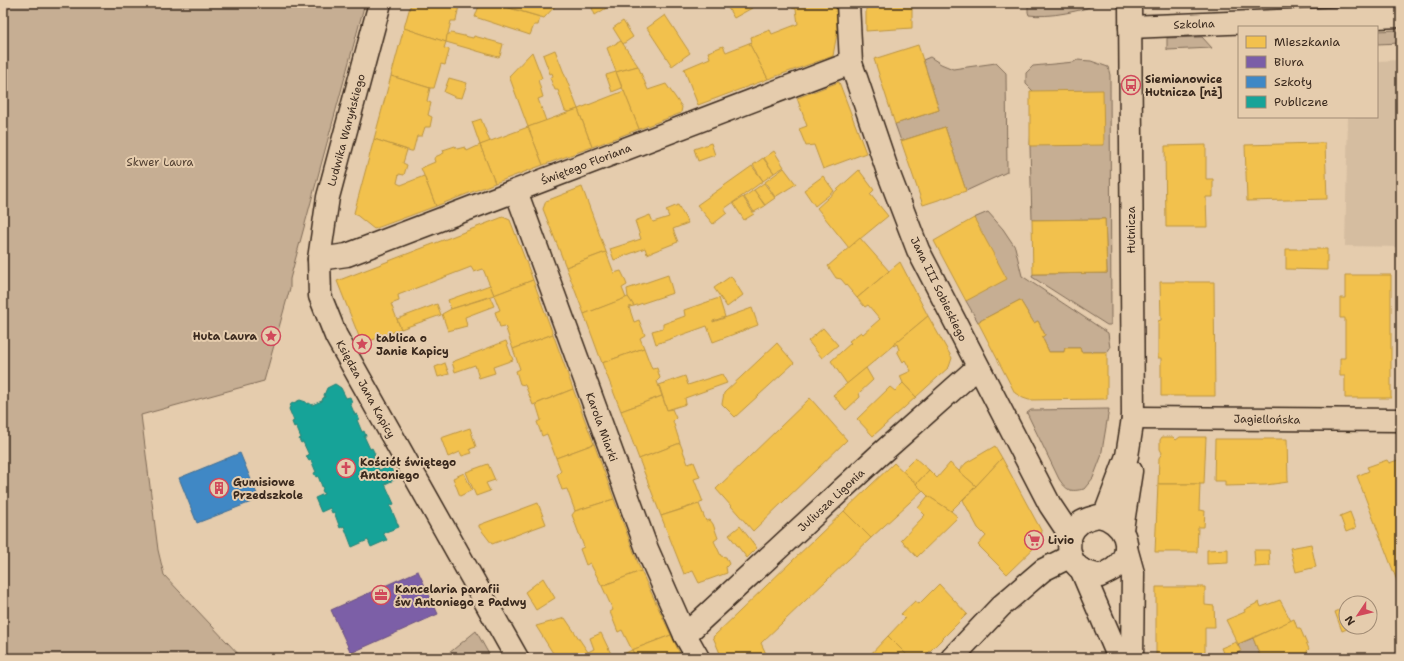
<svg xmlns="http://www.w3.org/2000/svg" width="1404" height="661" font-family="'Shantell Sans',sans-serif">
	<style>
		.built { fill: #d5bda0 }
		.green { fill: #c6ae93; stroke: #806c58 }
		.homes { fill: #f2c14e; stroke: #bb9440 }
		.offices { fill: #7b5ea7; stroke: #684e7e }
		.schools { fill: #3f88c5; stroke: #3e6c93 }
		.public { fill: #17a398; stroke: #227f73 }
		.lines { fill: none; stroke-linecap: round; stroke-linejoin: round }
		.street-casing { stroke: #3b2a1e; stroke-width: 25 }
		.secondary-casing { stroke: #3b2a1e; stroke-width: 25 }
		.street { stroke: #e5ccad; stroke-width: 22 }
		.secondary { stroke: #e5ccad; stroke-width: 22 }
		.labels { text-anchor: middle; stroke-width: 4; stroke-linejoin: round; paint-order: stroke }
		.street-label { font-size: 11px; fill: #3b2a1e; stroke: #e5ccad }
		.poi-label { font-size: 11px; font-weight: bold; fill: #3b2a1e; stroke: #e5ccad; text-anchor: start }
		.park-label { font-size: 11px; fill: #503e30; stroke: #e5ccad }
	</style>
	<rect width="100%" height="100%" fill="#e5ccad"/>
	<filter id="ink" filterUnits="userSpaceOnUse"><feTurbulence type="fractalNoise" baseFrequency=".025" numOctaves="2"/><feDisplacementMap in="SourceGraphic" scale="8" xChannelSelector="R" yChannelSelector="G"/><feConvolveMatrix kernelMatrix="1 2 1 2 8 2 1 2 1" color-interpolation-filters="sRGB"/></filter>
	<g filter="url(#ink)">
		<polygon class="built" points="1401,60 1401,247 1345,246 1348,117 1377,117 1377,61"/>
		<g class="green">
			<polygon points="3,3 365,3 290,279 290,288 264,381 141,415 158,550 164,575 242,658 3,658"/>
			<path d="M1028,3h72c-17,8 -52,15 -71,12l-1,-3z"/>
			<polygon points="1401,30 1401,43 1377,44 1377,31"/>
			<polygon points="1202,37 1212,48 1167,50 1167,38"/>
			<polygon points="930,57 941,64 953,69 996,63 1006,73 1007,172 966,191 945,127 901,141 895,124 939,110 923,60"/>
			<polygon points="1077,60 1091,61 1108,67 1110,75 1111,325 1107,325 1032,277 1033,274 1107,273 1105,219 1032,220 1030,146 1033,91 1026,84 1026,73 1033,66 1074,62"/>
			<polygon points="988,212 1003,229 1015,247 1022,276 1108,333 1110,348 1107,352 1081,352 1080,348 1065,348 1064,352 1049,352 1042,337 1045,335 1038,321 1034,323 1020,300 978,322 966,301 974,218"/>
			<path d="M1109,409l-8,48 -8,21 -9,11c-14,3 -17,2 -25,-10l-32,-66 4,-3z"/>
			<polygon points="476,631 491,658 443,658"/>
			<polygon points="1253,638 1261,658 1225,658 1240,652 1238,644"/>
		</g>
		<g class="homes">
			<polygon points="411,3 456,3 456,4 459,5 456,21 451,21 446,42 404,28"/>
			<polygon points="480,3 492,3 540,17 538,25 534,25 530,35 475,17"/>
			<polygon points="493,3 532,3 544,7 545,3 558,3 544,18"/>
			<polygon points="590,3 610,3 611,5 595,15"/>
			<polygon points="725,3 749,3 752,8 734,18"/>
			<polygon points="792,3 836,3 837,33 833,56 768,79 749,43 752,42 751,37 770,30 772,34 798,24 796,9 792,8"/>
			<polygon points="866,3 912,3 912,28 866,31"/>
			<polygon points="1162,3 1267,3 1164,6"/>
			<polygon points="665,15 690,53 672,66 647,28"/>
			<polygon points="623,21 633,37 623,44 613,28"/>
			<polygon points="404,28 446,42 444,48 449,49 449,51 445,65 441,64 434,88 430,88 391,76"/>
			<polygon points="451,33 473,38 474,36 503,44 500,56 498,57 446,42 447,35"/>
			<polygon points="621,41 638,66 616,72 607,48"/>
			<polygon points="749,43 768,79 698,105 684,69 710,58 708,52 723,46 726,52"/>
			<polygon points="918,45 939,110 895,124 874,59"/>
			<polygon points="555,50 578,109 569,112 565,111 558,90 555,90 550,78 553,76 552,73 550,74 543,55"/>
			<polygon points="532,52 542,78 538,80 543,97 538,99 546,121 528,127 509,76"/>
			<polygon points="638,66 648,90 666,84 682,107 681,113 639,129 616,72"/>
			<polygon points="616,72 622,88 612,92 606,75"/>
			<polygon points="391,76 430,88 427,101 431,103 428,115 432,117 430,127 425,127 422,136 417,136 413,151 411,151 374,139"/>
			<polygon points="449,78 467,83 462,98 455,97 444,92"/>
			<polygon points="839,82 866,153 823,169 814,145 806,146 799,129 807,126 797,98"/>
			<polygon points="1103,90 1104,145 1030,146 1030,91"/>
			<polygon points="624,91 639,129 592,147 578,109"/>
			<polygon points="578,109 592,147 543,165 528,127"/>
			<polygon points="481,119 490,142 480,145 472,122"/>
			<polygon points="528,127 543,165 495,183 480,145"/>
			<polygon points="945,127 966,191 923,205 901,141"/>
			<polygon points="374,139 407,150 403,163 407,165 404,175 399,174 397,183 401,185 424,176 436,206 374,229 354,213"/>
			<polygon points="711,143 715,155 698,161 694,149"/>
			<polygon points="1319,143 1325,143 1327,199 1247,201 1245,145"/>
			<polygon points="480,145 495,183 436,206 421,168 435,162 434,159 435,157 444,153 443,150 455,146 457,149 465,147 467,151"/>
			<polygon points="1206,145 1206,179 1213,179 1213,197 1206,197 1207,227 1166,227 1165,146"/>
			<polygon points="774,151 784,167 774,173 764,158"/>
			<polygon points="763,158 774,173 763,181 753,165"/>
			<polygon points="752,166 763,181 724,209 727,213 713,224 697,205"/>
			<polygon points="784,168 796,184 775,197 765,182"/>
			<polygon points="859,170 874,190 870,194 888,216 849,248 817,208"/>
			<polygon points="823,176 834,191 815,206 804,190"/>
			<polygon points="764,183 775,198 765,205 754,190"/>
			<polygon points="582,187 606,252 566,267 543,209 546,201"/>
			<polygon points="754,190 765,206 754,212 744,197"/>
			<polygon points="743,197 754,214 744,220 733,203"/>
			<polygon points="678,205 688,223 673,229 678,242 647,254 645,248 614,260 610,249 641,239 635,221 650,215 653,222 669,217 666,210"/>
			<polygon points="503,217 510,220 533,280 494,295 483,269 474,272 471,267 398,295 399,301 391,304 401,329 362,344 337,281"/>
			<polygon points="974,218 1007,279 966,301 934,241"/>
			<polygon points="1105,219 1107,273 1033,274 1032,220"/>
			<polygon points="860,238 889,271 857,298 841,279 836,278 828,266"/>
			<polygon points="1286,249 1327,249 1327,270 1286,269"/>
			<polygon points="606,252 614,273 621,271 624,277 627,285 622,288 626,298 584,314 566,267"/>
			<polygon points="900,262 928,316 847,384 831,361 851,343 849,341 861,332 863,334 880,319 868,305 865,307 857,298"/>
			<polygon points="668,275 673,293 634,306 628,297 627,289"/>
			<polygon points="1345,275 1391,275 1391,398 1345,398 1345,376 1340,376 1340,358 1345,358 1345,318 1340,318 1340,298 1345,298"/>
			<polygon points="731,276 743,295 727,307 714,288"/>
			<polygon points="533,280 553,334 513,349 505,326 500,327 495,312 500,310 494,295"/>
			<polygon points="1160,282 1214,282 1215,396 1161,396 1161,358 1158,358 1158,321 1161,320"/>
			<polygon points="490,285 494,295 451,309 448,300"/>
			<polygon points="490,297 494,306 465,317 467,326 448,331 442,314 451,309"/>
			<polygon points="628,297 634,306 629,307 634,322 639,320 645,335 640,338 644,348 602,363 584,314"/>
			<polygon points="719,298 725,317 713,321 713,322 752,308 758,325 713,342 707,326 656,344 652,331 663,328 663,324 685,316 684,310"/>
			<polygon points="1020,300 1034,323 1038,321 1045,335 1042,337 1049,352 1064,352 1065,348 1080,348 1081,352 1107,352 1107,399 1029,400 1023,398 1015,393 978,322"/>
			<polygon points="437,304 441,315 401,329 397,319"/>
			<polygon points="928,316 952,358 949,367 916,397 903,383 900,376 911,371 905,360 903,362 897,351 899,350 897,344 894,346 893,345"/>
			<polygon points="823,328 838,345 822,358 808,341"/>
			<polygon points="553,334 573,389 533,405 525,385 520,384 516,371 520,369 513,349"/>
			<polygon points="506,341 513,360 493,367 495,373 479,378 475,365 455,372 452,362"/>
			<polygon points="777,343 794,363 735,417 722,404 724,393"/>
			<polygon points="644,348 652,369 657,368 660,378 657,381 662,396 621,411 602,363"/>
			<polygon points="445,363 449,374 438,377 435,367"/>
			<polygon points="866,368 873,380 859,393 860,397 846,410 833,395"/>
			<polygon points="722,374 727,383 685,398 686,404 667,410 659,385 685,376 688,385"/>
			<polygon points="903,383 916,397 873,436 857,419 890,387 895,391"/>
			<polygon points="573,389 594,444 556,458 547,434 542,436 537,422 541,420 536,404"/>
			<polygon points="662,396 667,410 672,409 676,418 673,421 680,443 639,459 621,411"/>
			<polygon points="810,398 847,440 753,531 716,489"/>
			<polygon points="470,428 476,447 470,449 472,453 462,456 460,452 448,457 441,438"/>
			<polygon points="1162,437 1173,437 1176,440 1180,437 1206,437 1204,484 1158,484 1159,458 1162,453 1160,449 1160,440"/>
			<polygon points="1215,439 1287,439 1288,482 1266,485 1225,486 1225,481 1214,481"/>
			<polygon points="680,443 688,464 694,462 700,477 694,479 703,502 661,516 639,459"/>
			<polygon points="594,444 614,499 575,511 567,489 562,490 557,475 561,471 556,458"/>
			<polygon points="995,446 1002,458 976,486 959,471 966,463"/>
			<polygon points="915,458 929,470 916,484 902,471"/>
			<polygon points="1002,458 1042,532 1039,543 1007,574 978,545 986,536 978,528 963,500"/>
			<polygon points="1401,459 1401,585 1399,586 1357,476 1369,471 1367,467 1387,460 1389,463"/>
			<polygon points="894,463 923,490 871,538 844,511"/>
			<polygon points="950,463 976,486 951,511 928,496 916,484 929,470 937,478"/>
			<polygon points="488,464 495,480 486,483 490,491 476,496 466,472"/>
			<polygon points="464,473 472,490 460,496 453,478"/>
			<polygon points="1158,484 1200,484 1199,510 1205,511 1204,527 1198,527 1197,552 1155,552"/>
			<polygon points="928,496 951,511 958,517 917,557 901,540 925,515 918,508"/>
			<polygon points="614,499 641,571 602,586 590,563 586,565 580,549 584,547 572,515 575,511"/>
			<polygon points="538,503 546,524 492,544 479,527 479,525"/>
			<polygon points="699,504 706,521 710,520 713,524 718,538 714,541 721,556 726,557 729,564 726,567 727,573 699,583 693,571 684,574 661,516"/>
			<polygon points="844,511 871,538 761,643 768,658 722,658 713,637"/>
			<polygon points="1350,512 1356,528 1346,532 1340,516"/>
			<polygon points="740,526 757,548 747,558 729,535"/>
			<polygon points="1311,544 1316,567 1296,572 1290,548"/>
			<polygon points="1228,549 1228,563 1207,564 1207,550"/>
			<polygon points="1254,550 1269,550 1270,566 1255,567"/>
			<polygon points="641,571 671,635 632,650 622,630 618,632 610,612 613,610 602,586"/>
			<polygon points="543,578 555,598 536,610 525,592"/>
			<polygon points="939,584 967,614 923,658 910,658 888,636 905,618 901,614 915,601 919,604"/>
			<polygon points="1156,587 1205,587 1205,605 1214,606 1215,627 1205,627 1205,652 1189,658 1156,658"/>
			<polygon points="1280,600 1291,621 1238,644 1226,620 1245,612 1244,610 1259,602 1261,607"/>
			<polygon points="1346,607 1346,627 1352,627 1342,631 1335,612"/>
			<polygon points="565,618 588,652 594,649 590,638 601,633 613,658 556,658 536,626"/>
			<polygon points="1294,619 1297,628 1300,628 1309,649 1307,651 1310,658 1261,658 1253,638"/>
			<polygon points="671,635 682,658 636,658 632,650"/>
			<polygon points="888,636 910,658 867,658"/>
			<polygon points="1236,642 1241,651 1225,658 1221,648"/>
			<polygon points="632,650 636,658 615,658"/>
		</g>
		<polygon class="offices" points="418,571 438,614 351,653 331,610"/>
		<polygon class="schools" points="240,453 259,499 197,523 179,478"/>
		<polygon class="public" points="335,384 341,388 346,398 350,397 352,402 350,403 355,415 357,414 359,419 357,420 362,432 364,431 366,436 364,436 370,449 372,448 375,454 373,455 379,470 390,466 396,479 385,484 394,504 390,506 399,527 383,533 387,540 371,547 368,540 352,547 344,526 340,528 334,512 332,513 330,508 321,512 315,498 324,494 322,490 323,489 318,476 316,477 314,473 316,472 311,460 309,461 306,456 309,455 303,442 301,443 299,439 301,438 296,426 294,427 292,422 294,421 289,409 291,404 300,400 306,402 307,404 309,403 312,405 322,401 323,398 325,397 324,395 327,388"/>
		<g class="lines">
			<defs>
				<g id="street">
					<polyline points="848,3 851,63 888,172 918,250 1050,505 1070,535"/>
					<polyline points="1130,27 1401,16"/>
					<polyline points="516,191 647,549 685,635 698,658"/>
					<polyline points="319,259 347,255 851,63"/>
					<polyline points="1133,418 1401,420"/>
					<path d="M1098,516c25,4 39,33 18,51 -4,4 -11,6 -16,9 -5,-2 -11,-3 -16,-5 -18,-9 -20,-36 -4,-48 5,-4 11,-5 18,-7z"/>
					<polyline points="1104,517 1127,456 1133,418 1130,3"/>
					<polyline points="1122,529 1131,471"/>
					<polyline points="1126,548 1133,573 1132,658"/>
					<polyline points="1081,569 1119,658"/>
					<polyline points="685,635 878,456 978,367"/>
					<polyline points="952,658 1001,606 1043,570 1071,556"/>
				</g>
				<polyline id="secondary" points="380,3 328,197 319,259 320,296 336,336 517,658"/>
			</defs>
			<use href="#street" class="street-casing"/>
			<use href="#secondary" class="secondary-casing"/>
			<use href="#street" class="street"/>
			<use href="#secondary" class="secondary"/>
		</g>
	</g>
	<defs>
		<symbol id="bus-ring" viewBox="-11 -11 22 22"><circle r="9.5" fill="#e5ccad" stroke="#d1495b" stroke-width="1.5"/><path d="M-5-6H5V4H4V6H2V4H-2V6H-4V4H-5ZM-3.5-4V0h7V-4ZM-3.5 1.2v1.5H-2V1.2ZM2 1.2v1.5H3.5V1.2Z" fill="#d1495b"/></symbol>
		<symbol id="sight-ring" viewBox="-11 -11 22 22"><circle r="9.5" fill="#e5ccad" stroke="#d1495b" stroke-width="1.5"/><path d="M0-6L1.8-2.2L6-1.7L2.9 1.2L3.7 5.4L0 3.3L-3.7 5.4L-2.9 1.2L-6-1.7L-1.8-2.2Z" fill="#d1495b"/></symbol>
		<symbol id="church-ring" viewBox="-11 -11 22 22"><circle r="9.5" fill="#e5ccad" stroke="#d1495b" stroke-width="1.5"/><path d="M-1.2-6h2.4v3.5h3.3v2.4h-3.3V6h-2.4V-.1h-3.3v-2.4h3.3Z" fill="#d1495b"/></symbol>
		<symbol id="building-ring" viewBox="-11 -11 22 22"><circle r="9.5" fill="#e5ccad" stroke="#d1495b" stroke-width="1.5"/><path d="M-4-6H4V6H1V3H-1V6H-4ZM-2.5-4.3h1.7v1.8h-1.7ZM.8-4.3h1.7v1.8H.8ZM-2.5-1h1.7V.8h-1.7ZM.8-1h1.7V.8H.8Z" fill="#d1495b"/></symbol>
		<symbol id="supermarket-ring" viewBox="-11 -11 22 22"><circle r="9.5" fill="#e5ccad" stroke="#d1495b" stroke-width="1.5"/><path d="M-6-5.5h2.5l.6 2H6L4.5 2H-2.5L-4.4-4H-6ZM-1.5 3.2a1.3 1.3 0 1 0 .1 0ZM3 3.2a1.3 1.3 0 1 0 .1 0Z" fill="#d1495b"/></symbol>
		<symbol id="office-ring" viewBox="-11 -11 22 22"><circle r="9.5" fill="#e5ccad" stroke="#d1495b" stroke-width="1.5"/><path d="M-6-3h4V-5.5h4V-3h4V5H-6ZM-1-4.5V-3h2v-1.5ZM-6 0V1H6V0Z" fill="#d1495b"/></symbol>
	</defs>
	<g fill-rule="evenodd">
		<use href="#bus-ring" x="1120" y="74" width="22" height="22"/>
		<use href="#sight-ring" x="260" y="325" width="22" height="22"/>
		<use href="#sight-ring" x="351" y="333" width="22" height="22"/>
		<use href="#church-ring" x="335" y="457" width="22" height="22"/>
		<use href="#building-ring" x="208" y="477" width="22" height="22"/>
		<use href="#supermarket-ring" x="1023" y="529" width="22" height="22"/>
		<use href="#office-ring" x="370" y="584" width="22" height="22"/>
	</g>
	<g class="labels">
		<g class="street-label">
			<text transform="translate(1194 24) rotate(-2)" y="4">Szkolna</text>
			<text transform="translate(346 130) rotate(-75)" y="4">Ludwika Waryńskiego</text>
			<text transform="translate(586 164) rotate(-21)" y="4">Świętego Floriana</text>
			<text transform="translate(1131 230) rotate(-90)" y="4">Hutnicza</text>
			<text transform="translate(939 289) rotate(64)" y="4">Jana III Sobieskiego</text>
			<text transform="translate(366 389) rotate(61)" y="4">Księdza Jana Kapicy</text>
			<text transform="translate(1267 419) rotate(1)" y="4">Jagiellońska</text>
			<text transform="translate(602 427) rotate(70)" y="4">Karola Miarki</text>
			<text transform="translate(831 500) rotate(-43)" y="4">Juliusza Ligonia</text>
		</g>
		<g class="poi-label">
			<text x="1145" y="83">Siemianowice<tspan x="1145" dy="13">Hutnicza [nż]</tspan></text>
			<text x="257" y="340" text-anchor="end">Huta Laura</text>
			<text x="376" y="342">tablica o<tspan x="376" dy="13">Janie Kapicy</tspan></text>
			<text x="360" y="466">Kościół świętego<tspan x="360" dy="13">Antoniego</tspan></text>
			<text x="233" y="486">Gumisiowe<tspan x="233" dy="13">Przedszkole</tspan></text>
			<text x="1048" y="544">Livio</text>
			<text x="395" y="593">Kancelaria parafii<tspan x="395" dy="13">św Antoniego z Padwy</tspan></text>
		</g>
		<g class="park-label">
			<text x="160" y="166">Skwer Laura</text>
		</g>
	</g>
	<rect width="1404" height="661" fill="none" stroke="#e5ccad" stroke-width="16"/>
	<rect x="8" y="8" width="1388" height="645" fill="none" stroke="#3b2a1e" stroke-width="1.5" filter="url(#ink)"/>
	<rect x="1238" y="26" width="140" height="92" fill="#e5ccad" stroke="#a18b74"/>
	<rect x="1246" y="36" width="20" height="12" fill="#f2c14e" stroke="#a18b74"/>
	<text x="1274" y="46" font-size="12" fill="#3b2a1e">Mieszkania</text>
	<rect x="1246" y="56" width="20" height="12" fill="#7b5ea7" stroke="#a18b74"/>
	<text x="1274" y="66" font-size="12" fill="#3b2a1e">Biura</text>
	<rect x="1246" y="76" width="20" height="12" fill="#3f88c5" stroke="#a18b74"/>
	<text x="1274" y="86" font-size="12" fill="#3b2a1e">Szkoły</text>
	<rect x="1246" y="96" width="20" height="12" fill="#17a398" stroke="#a18b74"/>
	<text x="1274" y="106" font-size="12" fill="#3b2a1e">Publiczne</text>
	<g transform="translate(1358 615) rotate(235)"><circle r="19" fill="#e5ccad" stroke="#a18b74"/>
	<path d="M0-3L7 15L0 10L-7 15Z" fill="#d1495b"/>
	<text y="-6" font-size="11" font-weight="bold" text-anchor="middle" fill="#3b2a1e">N</text>
	</g>
</svg>
